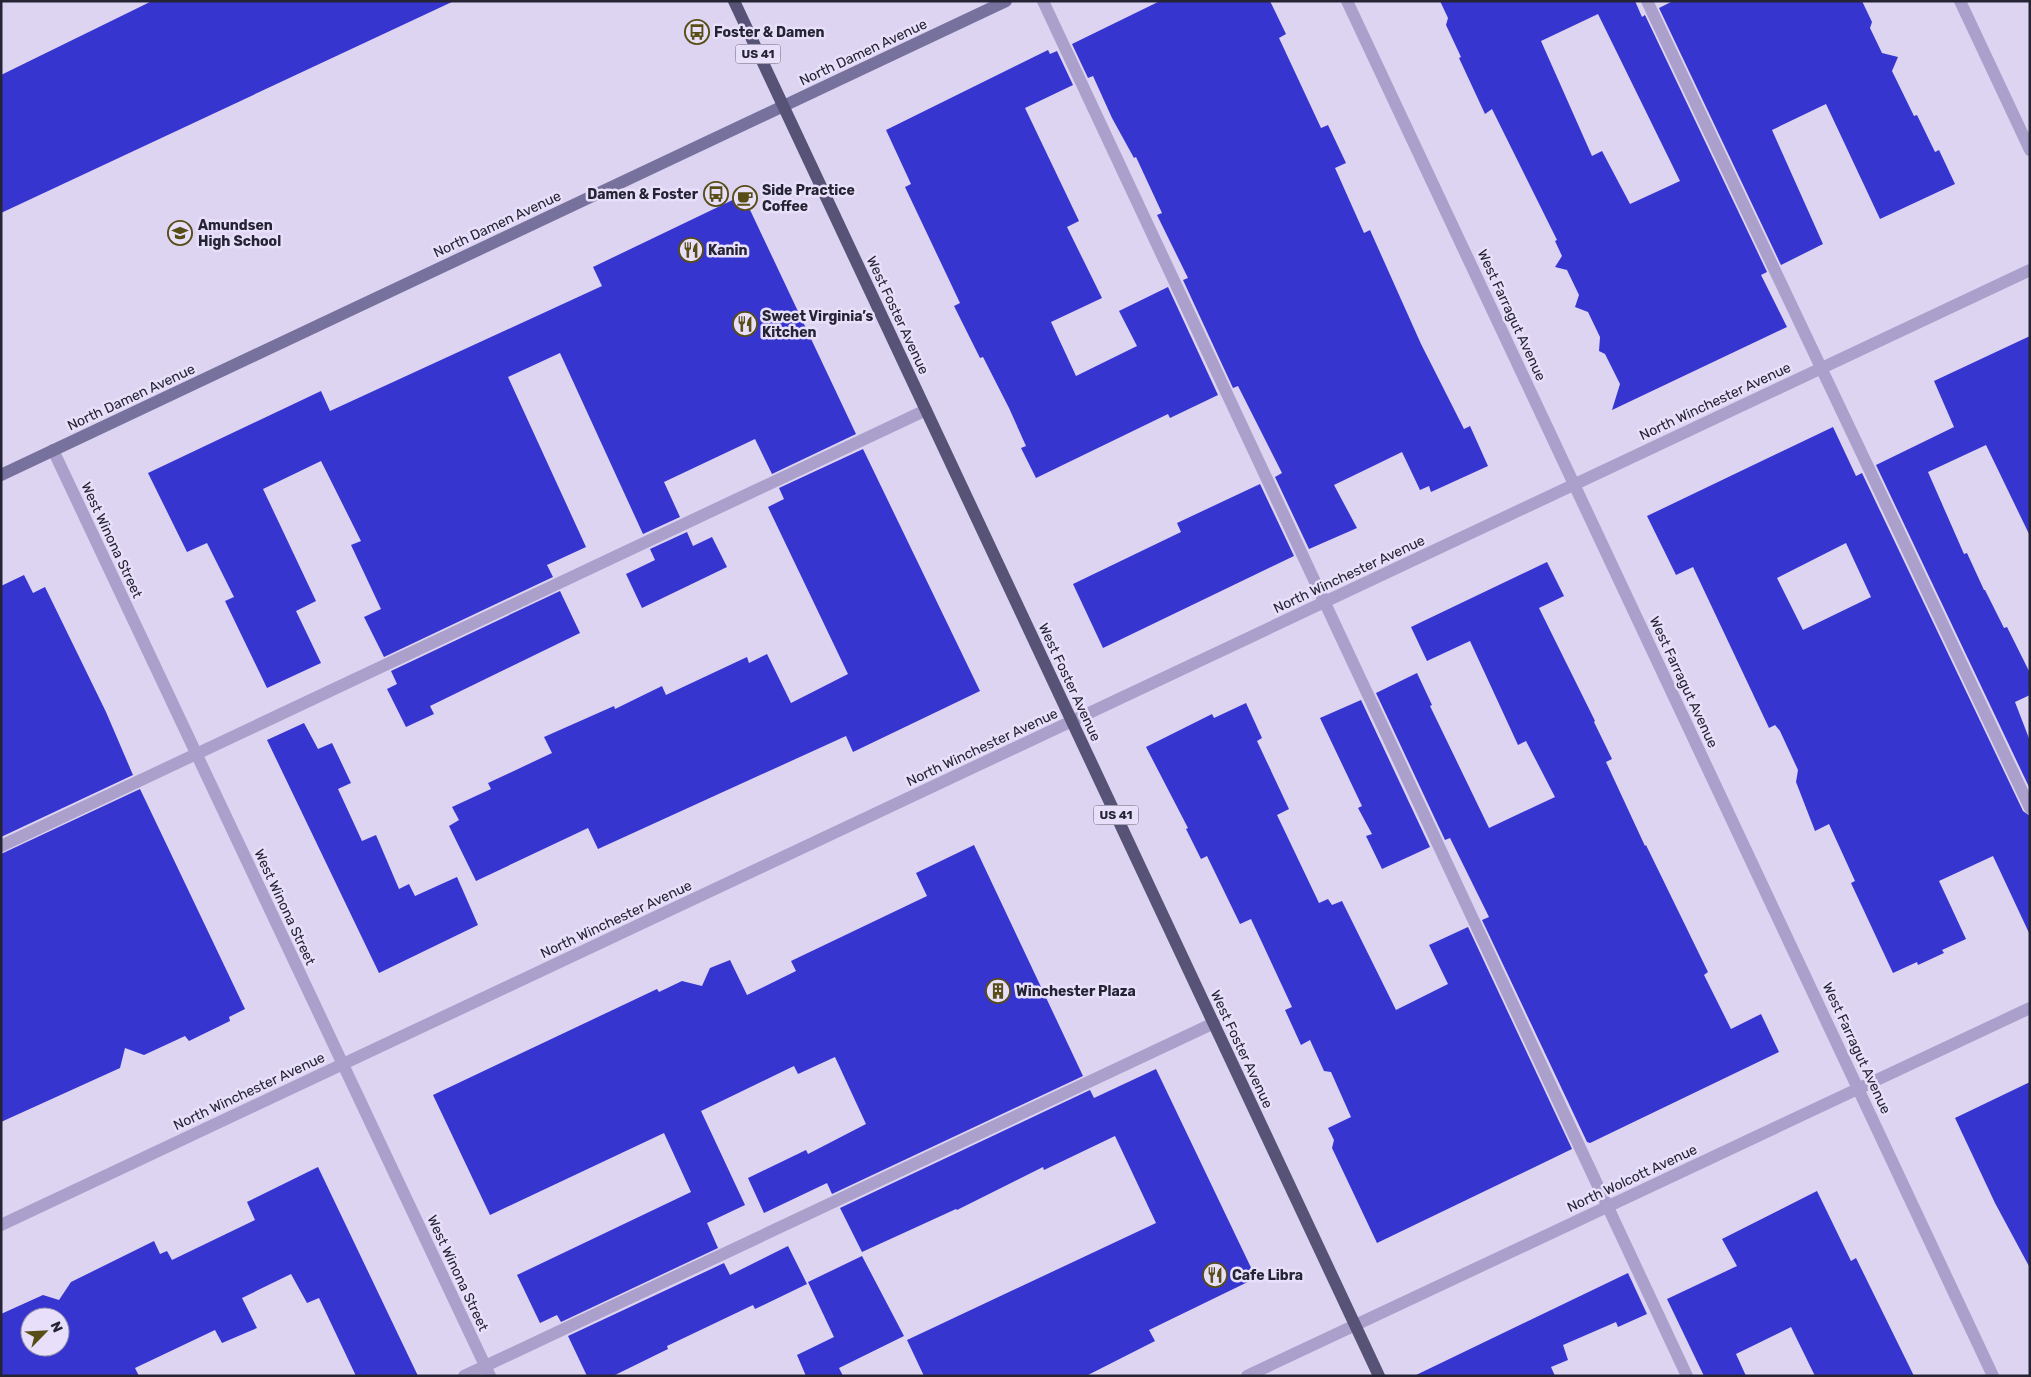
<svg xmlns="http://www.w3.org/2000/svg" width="2031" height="1377" font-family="Rubik,sans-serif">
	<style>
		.building { fill: #3735d0; fill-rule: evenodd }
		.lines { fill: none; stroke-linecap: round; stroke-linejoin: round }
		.lane { stroke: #aaa0cb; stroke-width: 12 }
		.street { stroke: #aaa0cb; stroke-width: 12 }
		.secondary { stroke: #77719e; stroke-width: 12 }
		.primary { stroke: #575377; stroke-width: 12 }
		.labels { text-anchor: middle; stroke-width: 5; stroke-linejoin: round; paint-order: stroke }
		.shield { fill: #e8e0fa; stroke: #605c6f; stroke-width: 1 }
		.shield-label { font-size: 12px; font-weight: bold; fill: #252434 }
		.poi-label { font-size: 14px; font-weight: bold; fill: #252434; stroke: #e8e0fa; text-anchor: start }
		.street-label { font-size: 14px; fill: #252434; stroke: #e8e0fa }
	</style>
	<rect width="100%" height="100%" fill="#ddd4f2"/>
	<g class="building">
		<polygon points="152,1 454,1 1,213 1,75"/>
		<polygon points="1160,1 1270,1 1286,34 1279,38 1321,128 1328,125 1346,163 1335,168 1364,233 1370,230 1421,344 1464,429 1470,426 1488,466 1431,492 1429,486 1420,490 1402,452 1334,485 1357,528 1309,549 1275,477 1282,473 1238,386 1233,388 1183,280 1188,278 1157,215 1162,213 1136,157 1134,158 1112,118 1093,76 1088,78 1072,44"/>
		<path d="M1440,1h195l7,16 3,-2 122,257 -6,3 26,52 -175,83 8,-26 -15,-30 -6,-3 1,-14 -12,-25 -13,-5 4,-12 -12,-25 -12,-3 7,-11 -7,-15 2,-1 -65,-131 -7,5 -26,-56 2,-1 -15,-32 2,-7zM1598,14l82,167 -50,23 -28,-53 -10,5 -51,-115z"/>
		<polygon points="1673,1 1862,1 1872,22 1870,28 1882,53 1898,57 1892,71 1914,116 1917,115 1935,152 1939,150 1955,184 1880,219 1826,104 1772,130 1823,244 1781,265 1659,8"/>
		<polygon points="1048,50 1050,54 1057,51 1073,85 1025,108 1079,221 1067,227 1102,298 1051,322 1076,376 1137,346 1119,311 1168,287 1218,395 1170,418 1168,414 1036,478 1021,448 1026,446 1009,408 983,357 980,358 954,306 960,303 905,187 911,184 886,130"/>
		<polygon points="743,195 856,434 772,474 755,439 664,482 680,517 643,534 560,353 508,377 586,547 547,565 553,577 384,657 364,617 381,609 351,545 361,541 321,461 263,489 316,601 296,611 321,663 267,688 225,601 234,597 207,543 187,552 148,473 321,391 330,411 602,286 593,267"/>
		<polygon points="2030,336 2030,536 1986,445 1928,472 1964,554 1967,553 1984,590 1985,590 2004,628 2007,627 2030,673 2030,695 2015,702 2030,741 2030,789 1876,465 1954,427 1934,381"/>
		<path d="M1833,427l23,49 6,-3 161,338 7,5v119l-37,-79 -54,25 27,58 -24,11 2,3 -26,12 -1,-3 -24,11 -42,-90 4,-2 -26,-57 -14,7 -19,-49 2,-12 -18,-39 -5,-6 -6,3 -76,-161 -17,8 -29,-59zM1846,543l25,54 -68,33 -26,-52z"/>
		<polygon points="863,449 980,691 853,752 846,736 598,849 588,828 476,881 449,826 459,820 452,807 491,789 488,783 552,753 544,737 614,706 615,709 662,686 666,695 747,657 749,663 767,654 791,703 848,674 768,507 784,499 779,488"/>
		<polygon points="1260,484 1294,556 1103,648 1073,584 1181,532 1177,523"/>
		<polygon points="687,532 693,546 712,537 727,567 642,608 626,574 655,560 650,549"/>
		<polygon points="1547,562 1564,596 1539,608 1595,721 1594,722 1612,759 1606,762 1645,846 1646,845 1708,972 1704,975 1731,1029 1761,1014 1779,1052 1590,1143 1587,1142 1482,920 1489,917 1450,838 1445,840 1376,693 1417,673 1432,705 1430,706 1489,828 1555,797 1526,741 1518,745 1470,641 1427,661 1411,627"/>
		<polygon points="24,575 33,593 45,587 106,712 133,775 1,837 1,586"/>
		<polygon points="560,591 580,633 430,706 434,714 406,727 387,689 397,684 391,671"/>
		<polygon points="1361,700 1430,847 1382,869 1366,836 1372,834 1358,808 1362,806 1320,718"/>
		<polygon points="1246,703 1262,738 1257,741 1289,809 1277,815 1319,903 1328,899 1332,905 1342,901 1396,1010 1448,984 1429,945 1468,927 1572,1149 1377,1243 1332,1148 1334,1140 1328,1128 1351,1117 1331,1072 1324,1071 1310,1040 1301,1045 1285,1010 1292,1007 1251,919 1240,924 1207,856 1201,859 1186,829 1188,828 1146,747 1212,714 1214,718"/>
		<polygon points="304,723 318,749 332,743 351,783 338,789 362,841 376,835 399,889 409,884 415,896 457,877 478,925 379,973 267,740"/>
		<polygon points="140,789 245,1009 229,1017 230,1021 189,1041 185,1036 144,1055 125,1048 120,1068 1,1122 1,854"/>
		<polygon points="974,845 1083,1076 832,1194 827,1183 764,1213 748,1178 806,1150 808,1154 866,1124 835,1057 798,1074 794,1066 701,1111 745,1205 707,1223 718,1248 561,1322 557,1315 540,1323 517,1275 691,1192 664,1133 490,1215 433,1095 657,989 659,992 682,981 702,986 710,968 730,960 747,995 796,971 791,961 927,896 916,873"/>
		<polygon points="1156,1069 1256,1278 1149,1330 1155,1341 1086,1376 924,1376 907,1340 1156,1223 1115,1136 1044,1170 1043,1167 957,1210 956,1209 862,1252 840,1208 1090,1090 1094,1098"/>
		<polygon points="2030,1082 2030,1268 1995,1203 1955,1118"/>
		<path d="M318,1167l100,209h-62l-37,-78 -12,5 -16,-29 -49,24 15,30 -35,15 -7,-13 -80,38 4,8h-138v-62l42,-19 16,5 12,-18 83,-41 6,13 7,-3 5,9 83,-40 -8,-18zM30,1317h30v30h-30z"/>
		<polygon points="1817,1191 1851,1261 1856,1258 1914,1376 1815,1376 1791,1327 1736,1354 1746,1376 1704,1376 1667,1299 1737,1266 1722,1239"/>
		<polygon points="788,1246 807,1284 755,1309 753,1305 667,1346 668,1349 613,1376 587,1376 568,1336 724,1263 730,1275"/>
		<polygon points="862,1256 904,1336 839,1368 843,1376 806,1376 797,1355 834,1337 808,1282"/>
		<polygon points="1628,1273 1647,1314 1618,1327 1616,1322 1563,1345 1568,1360 1551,1367 1555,1376 1414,1376"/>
	</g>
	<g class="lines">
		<g class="lane">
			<polyline points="1043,1 1687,1376"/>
			<polyline points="1647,1 2030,808"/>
			<polyline points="1,846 926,410"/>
			<polyline points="464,1376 1214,1023"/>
		</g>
		<g class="street">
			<polyline points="1347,1 1993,1376"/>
			<polyline points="1960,1 2030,150"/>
			<polyline points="53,450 490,1376"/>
			<polyline points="1,1225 2030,270"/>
			<polyline points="1247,1376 2030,1008"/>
		</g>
		<polyline class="secondary" points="1,475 1006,1"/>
		<polyline class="primary" points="734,1 1379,1376"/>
	</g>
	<defs>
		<symbol id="bus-ring" viewBox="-11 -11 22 22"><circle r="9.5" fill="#e8e0fa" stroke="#584d17" stroke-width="1.5"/><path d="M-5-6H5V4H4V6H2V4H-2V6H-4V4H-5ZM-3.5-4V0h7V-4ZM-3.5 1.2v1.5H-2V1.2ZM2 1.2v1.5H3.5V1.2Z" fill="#584d17"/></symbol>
		<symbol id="cafe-ring" viewBox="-11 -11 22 22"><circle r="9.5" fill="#e8e0fa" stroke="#584d17" stroke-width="1.5"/><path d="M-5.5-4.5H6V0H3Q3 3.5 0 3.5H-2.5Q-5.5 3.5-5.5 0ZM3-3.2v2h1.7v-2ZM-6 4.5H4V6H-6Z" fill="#584d17"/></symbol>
		<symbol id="school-ring" viewBox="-11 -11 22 22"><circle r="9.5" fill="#e8e0fa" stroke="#584d17" stroke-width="1.5"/><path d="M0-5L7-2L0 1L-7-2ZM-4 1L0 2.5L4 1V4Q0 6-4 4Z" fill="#584d17"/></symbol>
		<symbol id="restaurant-ring" viewBox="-11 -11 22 22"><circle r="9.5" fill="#e8e0fa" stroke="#584d17" stroke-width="1.5"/><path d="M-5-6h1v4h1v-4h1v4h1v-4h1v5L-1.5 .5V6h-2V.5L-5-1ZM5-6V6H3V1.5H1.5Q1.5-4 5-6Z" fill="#584d17"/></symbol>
		<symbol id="building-ring" viewBox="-11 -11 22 22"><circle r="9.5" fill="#e8e0fa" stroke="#584d17" stroke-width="1.5"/><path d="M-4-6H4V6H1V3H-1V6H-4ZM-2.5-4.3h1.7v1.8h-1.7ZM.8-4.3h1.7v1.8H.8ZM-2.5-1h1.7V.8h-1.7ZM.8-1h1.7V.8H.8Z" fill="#584d17"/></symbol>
	</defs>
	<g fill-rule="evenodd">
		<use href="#bus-ring" x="683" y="18" width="28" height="28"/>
		<use href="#bus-ring" x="702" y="180" width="28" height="28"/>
		<use href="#cafe-ring" x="731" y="184" width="28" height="28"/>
		<use href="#school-ring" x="166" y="219" width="28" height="28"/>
		<use href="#restaurant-ring" x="677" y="236" width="28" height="28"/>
		<use href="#restaurant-ring" x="731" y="310" width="28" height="28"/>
		<use href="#building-ring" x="984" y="977" width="28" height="28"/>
		<use href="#restaurant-ring" x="1201" y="1261" width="28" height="28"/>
	</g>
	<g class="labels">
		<g class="shield">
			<rect x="735.5" y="44.5" width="45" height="19" rx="4"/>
			<rect x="1093.5" y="805.5" width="45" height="19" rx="4"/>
		</g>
		<g class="shield-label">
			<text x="758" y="58">US 41</text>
			<text x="1116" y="819">US 41</text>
		</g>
		<g class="poi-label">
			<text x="714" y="37">Foster &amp; Damen</text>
			<text x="762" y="195">Side Practice<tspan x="762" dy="16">Coffee</tspan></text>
			<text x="698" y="199" text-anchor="end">Damen &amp; Foster</text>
			<text x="198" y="230">Amundsen<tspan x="198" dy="16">High School</tspan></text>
			<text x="708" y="255">Kanin</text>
			<text x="762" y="321">Sweet Virginia’s<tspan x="762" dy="16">Kitchen</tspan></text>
			<text x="1016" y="996">Winchester Plaza</text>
			<text x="1232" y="1280">Cafe Libra</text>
		</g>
		<g class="street-label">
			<text transform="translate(863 52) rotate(-25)" y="5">North Damen Avenue</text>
			<text transform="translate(497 224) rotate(-25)" y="5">North Damen Avenue</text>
			<text transform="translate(898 315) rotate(65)" y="5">West Foster Avenue</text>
			<text transform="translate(1512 315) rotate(65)" y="5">West Farragut Avenue</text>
			<text transform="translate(131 397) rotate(-25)" y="5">North Damen Avenue</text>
			<text transform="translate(1715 401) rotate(-25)" y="5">North Winchester Avenue</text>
			<text transform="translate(112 540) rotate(65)" y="5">West Winona Street</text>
			<text transform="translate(1349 574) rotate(-25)" y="5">North Winchester Avenue</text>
			<text transform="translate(1070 682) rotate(65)" y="5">West Foster Avenue</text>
			<text transform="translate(1684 682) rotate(65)" y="5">West Farragut Avenue</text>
			<text transform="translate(982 747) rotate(-25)" y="5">North Winchester Avenue</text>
			<text transform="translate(285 907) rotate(65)" y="5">West Winona Street</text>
			<text transform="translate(616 919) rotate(-25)" y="5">North Winchester Avenue</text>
			<text transform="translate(1857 1048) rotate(65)" y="5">West Farragut Avenue</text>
			<text transform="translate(1242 1049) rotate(65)" y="5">West Foster Avenue</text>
			<text transform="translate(249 1091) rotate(-25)" y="5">North Winchester Avenue</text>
			<text transform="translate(1632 1178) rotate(-25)" y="5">North Wolcott Avenue</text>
			<text transform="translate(458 1273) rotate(65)" y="5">West Winona Street</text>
		</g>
	</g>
	<rect width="2031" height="1377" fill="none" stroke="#252434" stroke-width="5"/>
	<g transform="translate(45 1332) rotate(66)"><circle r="24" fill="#e8e0fa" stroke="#9a95ab"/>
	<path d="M0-4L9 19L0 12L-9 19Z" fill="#584d17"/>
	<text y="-8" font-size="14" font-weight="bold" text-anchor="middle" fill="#252434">N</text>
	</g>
</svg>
